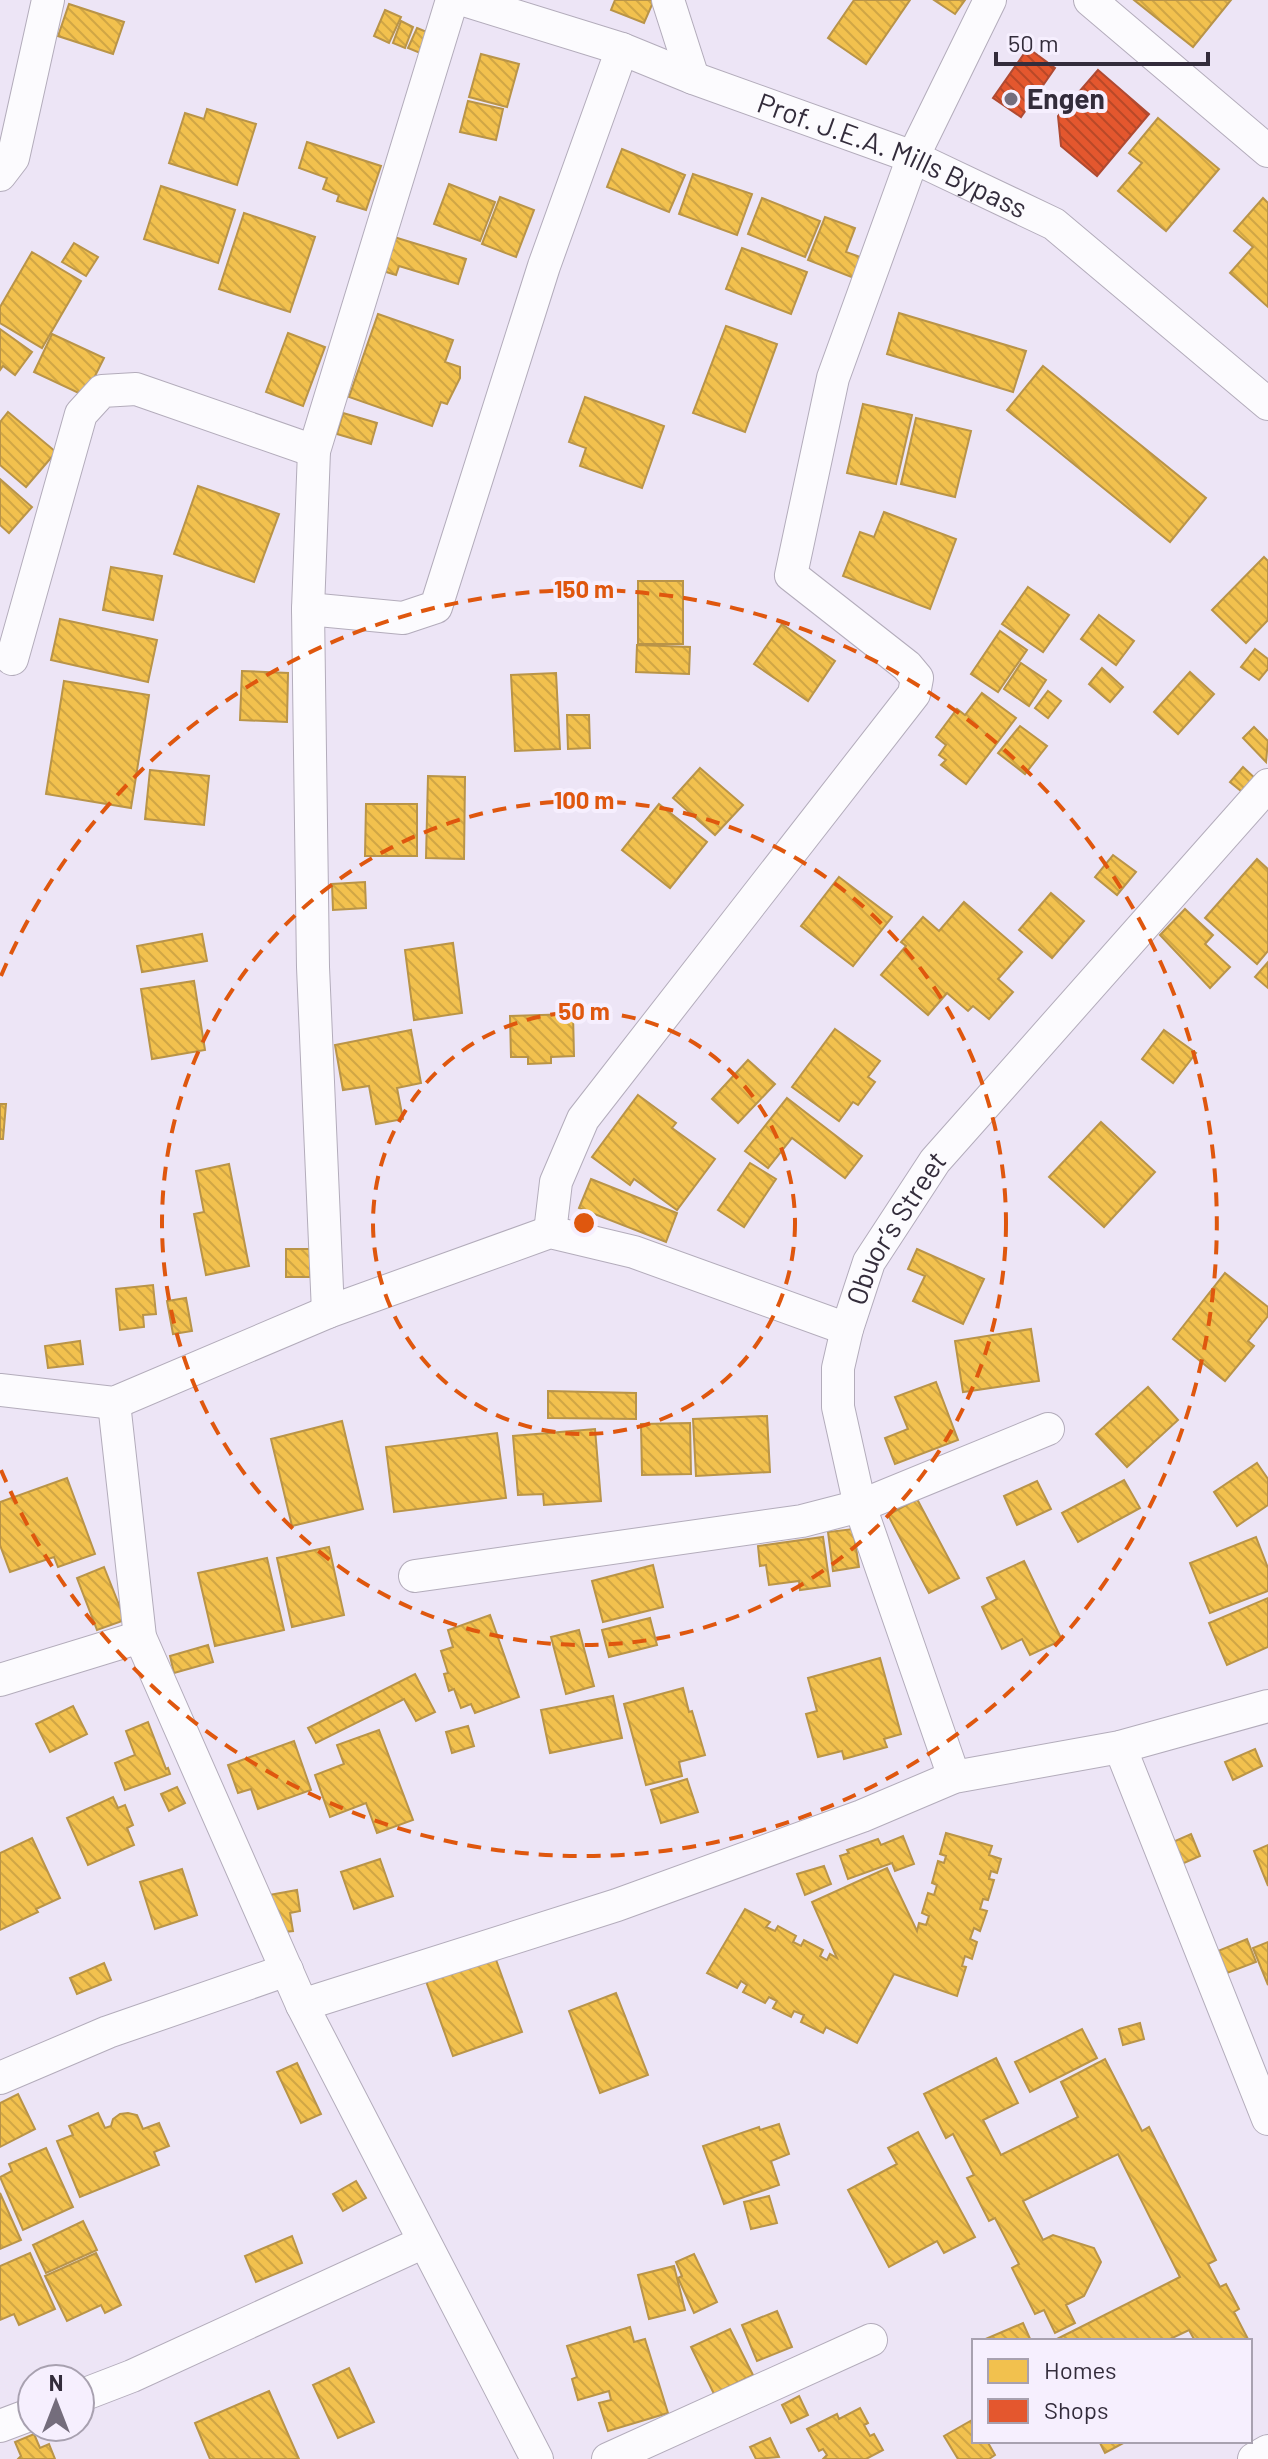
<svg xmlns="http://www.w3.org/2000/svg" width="1268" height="2459" font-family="Barlow,sans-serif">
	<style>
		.homes { fill: url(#homes-back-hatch); stroke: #b99448; stroke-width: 2 }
		.shops { fill: url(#shops-back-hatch); stroke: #af4a32; stroke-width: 2 }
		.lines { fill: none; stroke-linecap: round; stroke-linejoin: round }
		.minor-casing { stroke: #b3acbb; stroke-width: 34 }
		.minor { stroke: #fcfbfe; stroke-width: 32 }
		.ring { fill: none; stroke: #df570e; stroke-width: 4; stroke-dasharray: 14 10 }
		.poi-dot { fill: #746d7c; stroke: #f6effe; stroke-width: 3 }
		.labels { text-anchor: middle; stroke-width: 8; stroke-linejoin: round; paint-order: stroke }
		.poi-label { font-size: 28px; font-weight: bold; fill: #332c3b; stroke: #f6effe; text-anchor: start }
		.street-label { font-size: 28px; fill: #332c3b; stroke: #f6effe }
		.centre { fill: #df570e; stroke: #f6effe; stroke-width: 4 }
		.ring-label { font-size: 24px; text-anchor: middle; font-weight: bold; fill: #df570e; stroke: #f6effe; stroke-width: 8; stroke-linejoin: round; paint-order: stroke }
	</style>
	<defs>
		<pattern id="homes-back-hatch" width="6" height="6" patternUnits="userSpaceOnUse" patternTransform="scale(2)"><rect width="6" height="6" fill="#f2c14e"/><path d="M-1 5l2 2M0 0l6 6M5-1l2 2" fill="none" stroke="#d0a645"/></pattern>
		<pattern id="shops-back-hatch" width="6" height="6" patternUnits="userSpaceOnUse" patternTransform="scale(2)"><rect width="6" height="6" fill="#e4572e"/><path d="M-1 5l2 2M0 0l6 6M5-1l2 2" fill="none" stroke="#b94828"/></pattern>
	</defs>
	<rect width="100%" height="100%" fill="#ede5f6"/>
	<g class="homes">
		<polygon points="615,0 654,0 644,23 611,10"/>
		<polygon points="854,0 910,0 866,64 828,38"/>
		<polygon points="934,0 965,0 955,14"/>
		<polygon points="1134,0 1231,0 1193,47"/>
		<polygon points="69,4 124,22 113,54 58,36"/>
		<polygon points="385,10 401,17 389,43 374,36"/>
		<polygon points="401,21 413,27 405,48 393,43"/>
		<polygon points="417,28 434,35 425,55 408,48"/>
		<polygon points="481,54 519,64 507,107 469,97"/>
		<polygon points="468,101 503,109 496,140 460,132"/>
		<polygon points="207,109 256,124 237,185 169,163 185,113 204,119"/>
		<polygon points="1158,118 1219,169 1166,231 1118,191 1142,163 1129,153"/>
		<polygon points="307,142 381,166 366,210 337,201 339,195 323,189 327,178 299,168"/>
		<polygon points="622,149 685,175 669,212 607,187"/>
		<polygon points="693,174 752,194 737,235 679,214"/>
		<polygon points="449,184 495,202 480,241 434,224"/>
		<polygon points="161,186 235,210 218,263 144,239"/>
		<polygon points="500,197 534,210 516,257 482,244"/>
		<polygon points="762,198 820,221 805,257 748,234"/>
		<polygon points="1263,198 1268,203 1268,307 1230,273 1253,247 1234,231"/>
		<polygon points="244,213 315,237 290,312 219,289"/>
		<polygon points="825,217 855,228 846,252 866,259 859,280 808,260"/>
		<polygon points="394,237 466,259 458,284 399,266 396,275 383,271"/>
		<polygon points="74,243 98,257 86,276 62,262"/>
		<polygon points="742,248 807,272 791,314 726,289"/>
		<polygon points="32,252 81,281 42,348 0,323 0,307"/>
		<polygon points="899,313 1026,351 1013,392 887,354"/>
		<polygon points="378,314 453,340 445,362 460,367 460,378 447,404 441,402 432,426 349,397"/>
		<polygon points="726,326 777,344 745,432 693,413"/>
		<polygon points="0,329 32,352 15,375 3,366 0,370"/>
		<polygon points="288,333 325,347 303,406 266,392"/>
		<polygon points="52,334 104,358 85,396 34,372"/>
		<polygon points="1043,366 1206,498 1170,542 1007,410"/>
		<polygon points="585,397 664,426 642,488 580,466 586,448 569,442"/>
		<polygon points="863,404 912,415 896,484 847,473"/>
		<polygon points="8,412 56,452 26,487 0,465 0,422"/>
		<polygon points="343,413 377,423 371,444 337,434"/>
		<polygon points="916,418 971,431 955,497 901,484"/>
		<polygon points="0,479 32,507 9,533 0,525"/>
		<polygon points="198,486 279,514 254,582 174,554"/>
		<polygon points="884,512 956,539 930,609 843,576 860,532 874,537"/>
		<polygon points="1264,557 1268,561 1268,620 1246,643 1212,610"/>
		<polygon points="111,567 162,576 153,620 103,610"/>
		<rect x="638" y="581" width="45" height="63"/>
		<polygon points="1028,587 1069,615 1043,652 1002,624"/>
		<polygon points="1099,615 1134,641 1116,665 1081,639"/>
		<polygon points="60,619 157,640 148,682 51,660"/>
		<polygon points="782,624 835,661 808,701 754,664"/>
		<polygon points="1000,631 1027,650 998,692 971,674"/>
		<polygon points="637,645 690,647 689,674 636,672"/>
		<polygon points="1255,649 1268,659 1268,669 1259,680 1241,667"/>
		<polygon points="1021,663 1046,680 1029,706 1004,689"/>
		<polygon points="1102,668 1123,687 1110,702 1089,684"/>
		<polygon points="242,671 288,673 287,722 240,720"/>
		<polygon points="1190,672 1214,694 1178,734 1154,712"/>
		<polygon points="556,673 560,749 515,751 511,675"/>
		<polygon points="64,681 149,695 131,808 46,794"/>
		<polygon points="1048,691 1061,701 1048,718 1035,708"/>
		<polygon points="982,693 1016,718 966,784 941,765 946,760 939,755 946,745 936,737 957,709 965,715"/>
		<polygon points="567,715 589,715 590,748 568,749"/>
		<polygon points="1020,726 1047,746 1025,774 998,753"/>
		<polygon points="1254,727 1268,741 1266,762 1243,738"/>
		<polygon points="1243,767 1258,781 1246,795 1230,782"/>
		<polygon points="700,768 743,805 715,835 673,798"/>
		<polygon points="150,770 209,776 204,825 145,819"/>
		<polygon points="428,776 465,777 464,859 426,858"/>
		<polygon points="366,804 417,804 417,856 365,856"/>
		<polygon points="659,804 707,842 670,888 622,850"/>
		<polygon points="1113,855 1136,872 1117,895 1095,877"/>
		<polygon points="1257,859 1268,869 1268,951 1257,964 1205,918"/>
		<polygon points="839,877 892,917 853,966 801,926"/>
		<polygon points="365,882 366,908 333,910 332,884"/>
		<polygon points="1051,893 1084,921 1052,958 1019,930"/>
		<polygon points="964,902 1022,952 998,979 1013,992 989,1019 973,1006 968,1011 947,993 928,1015 881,975 906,946 901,942 923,917 939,931"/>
		<polygon points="1185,909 1213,935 1205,944 1230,967 1210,988 1160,935"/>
		<polygon points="202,934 207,961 142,972 137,946"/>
		<polygon points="453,943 462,1013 414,1020 405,950"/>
		<polygon points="1268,962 1268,988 1255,977"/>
		<polygon points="194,981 205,1050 152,1059 141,989"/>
		<polygon points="573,1014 574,1056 551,1057 551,1063 528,1064 528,1057 511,1057 510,1016"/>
		<polygon points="835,1029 880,1061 868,1077 875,1082 858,1105 853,1102 839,1121 792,1087"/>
		<polygon points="411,1030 421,1083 397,1088 403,1119 376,1124 369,1086 343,1090 335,1045"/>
		<polygon points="1164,1030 1196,1053 1173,1083 1142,1059"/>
		<polygon points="748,1060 775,1084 738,1123 712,1099"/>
		<polygon points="638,1095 676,1123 672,1128 715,1159 677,1210 634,1179 630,1185 592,1157"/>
		<polygon points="787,1098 862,1156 845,1178 792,1138 768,1168 745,1151"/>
		<polygon points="0,1104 6,1104 3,1139 0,1139"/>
		<polygon points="1101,1122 1155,1172 1104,1227 1049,1177"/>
		<polygon points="750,1163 776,1179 744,1227 718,1210"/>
		<polygon points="229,1164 249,1266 206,1275 194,1214 204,1212 196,1171"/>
		<polygon points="591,1179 677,1213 666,1242 579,1208"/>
		<rect x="286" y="1249" width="24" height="28"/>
		<polygon points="917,1249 984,1279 963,1324 913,1301 925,1276 908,1269"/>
		<polygon points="1225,1273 1268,1307 1268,1316 1248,1341 1254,1346 1225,1381 1173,1339"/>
		<polygon points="153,1285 156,1314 143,1315 144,1327 120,1330 116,1289"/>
		<polygon points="186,1298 192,1331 173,1334 167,1301"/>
		<polygon points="1031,1329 1039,1381 963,1392 955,1341"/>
		<polygon points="80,1341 83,1364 48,1368 45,1346"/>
		<polygon points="936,1382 958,1440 895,1464 885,1438 908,1429 895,1397"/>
		<polygon points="1148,1387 1178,1420 1127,1467 1096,1434"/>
		<polygon points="548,1391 636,1393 636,1419 548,1418"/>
		<polygon points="767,1416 770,1472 696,1476 693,1419"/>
		<polygon points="342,1421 363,1509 292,1526 271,1439"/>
		<polygon points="690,1423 691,1474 642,1475 641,1424"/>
		<polygon points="595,1429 601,1501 544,1505 543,1494 518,1495 513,1436"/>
		<polygon points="497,1433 506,1498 394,1512 386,1447"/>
		<polygon points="1257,1463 1268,1479 1268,1505 1237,1526 1214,1492"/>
		<polygon points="67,1478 95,1554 58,1567 54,1557 10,1572 0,1545 0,1502"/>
		<polygon points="1124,1480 1140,1508 1078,1542 1062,1513"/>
		<polygon points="1037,1481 1051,1509 1017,1525 1004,1496"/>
		<polygon points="917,1499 959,1578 929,1593 888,1515"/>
		<polygon points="853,1529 859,1567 833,1571 828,1532"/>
		<polygon points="823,1537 830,1586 800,1590 799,1581 769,1585 766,1565 760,1566 758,1546"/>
		<polygon points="1256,1537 1268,1568 1268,1591 1210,1613 1190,1563"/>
		<polygon points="329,1547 344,1615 292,1627 277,1558"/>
		<polygon points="267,1558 284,1630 215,1646 198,1573"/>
		<polygon points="1024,1561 1062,1640 1030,1655 1022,1639 1002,1649 982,1607 997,1599 987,1578"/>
		<polygon points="653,1565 663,1607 603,1622 592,1581"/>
		<polygon points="104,1567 125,1620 97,1630 77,1578"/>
		<polygon points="1268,1598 1268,1647 1227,1665 1209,1623"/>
		<polygon points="490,1615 519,1697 475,1713 471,1704 461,1708 454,1689 449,1691 444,1674 448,1673 441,1651 453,1647 448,1630"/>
		<polygon points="650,1618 657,1645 609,1657 602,1630"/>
		<polygon points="579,1630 594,1686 566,1694 551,1637"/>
		<polygon points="208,1645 213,1662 174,1673 170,1656"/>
		<polygon points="880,1658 901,1734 884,1739 887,1747 844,1759 842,1751 818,1757 806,1714 817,1711 808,1678"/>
		<polygon points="415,1674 435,1712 416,1721 404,1699 316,1743 308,1728"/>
		<polygon points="683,1688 689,1712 692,1711 705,1755 679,1762 682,1776 646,1785 624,1704"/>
		<polygon points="613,1696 622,1738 550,1753 541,1710"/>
		<polygon points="73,1706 87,1734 50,1752 36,1724"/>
		<polygon points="148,1722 166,1769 168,1768 170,1774 125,1790 115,1763 135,1755 126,1731"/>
		<polygon points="468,1726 474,1746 452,1753 446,1732"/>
		<polygon points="379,1730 413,1820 377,1833 366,1803 330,1817 315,1775 344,1764 337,1745"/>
		<polygon points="294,1741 311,1790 258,1809 251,1789 238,1793 228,1765"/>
		<polygon points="1255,1749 1262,1766 1233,1780 1225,1762"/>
		<polygon points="687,1779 698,1812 661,1823 651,1790"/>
		<polygon points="177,1787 185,1803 169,1811 161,1794"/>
		<polygon points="113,1797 118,1808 125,1805 133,1825 127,1828 134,1845 88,1865 67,1818"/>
		<polygon points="946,1833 992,1846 989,1855 1001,1859 997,1873 991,1871 989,1879 994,1880 988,1900 983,1899 980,1909 987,1911 980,1931 974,1928 970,1939 977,1942 972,1959 965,1956 962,1966 966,1967 957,1996 894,1974 857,2043 826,2027 823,2033 801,2022 804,2015 794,2011 791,2017 773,2008 777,2001 769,1997 765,2003 743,1992 747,1985 741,1981 737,1988 707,1973 745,1909 770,1922 766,1927 775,1931 778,1926 796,1936 793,1942 801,1946 804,1940 823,1950 820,1956 827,1960 830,1954 837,1958 812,1902 887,1868 917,1931 919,1923 926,1925 929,1916 922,1913 928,1893 934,1895 937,1885 932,1883 938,1861 944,1863 946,1856 940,1854"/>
		<polygon points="1191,1834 1200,1856 1175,1867 1166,1845"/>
		<polygon points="903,1836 914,1864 895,1871 892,1863 848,1879 840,1856 849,1853 847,1850 878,1839 881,1845"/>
		<polygon points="32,1838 60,1898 36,1909 38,1912 0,1930 0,1853"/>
		<polygon points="1268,1845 1268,1886 1254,1851"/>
		<polygon points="380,1859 393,1896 354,1909 341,1872"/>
		<polygon points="824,1866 831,1884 805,1895 797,1874"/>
		<polygon points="182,1869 197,1915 155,1929 140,1882"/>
		<polygon points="297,1890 300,1911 290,1913 293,1931 275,1933 269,1895"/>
		<polygon points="1247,1939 1256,1962 1227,1973 1218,1951"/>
		<polygon points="1268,1942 1268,1985 1253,1948"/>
		<polygon points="495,1957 522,2032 453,2056 426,1981"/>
		<polygon points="104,1963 111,1980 77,1994 70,1978"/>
		<polygon points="616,1993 648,2075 600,2093 569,2011"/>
		<polygon points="1140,2023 1144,2039 1123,2045 1119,2029"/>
		<polygon points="1082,2029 1097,2058 1030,2092 1015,2062"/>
		<polygon points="996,2058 1018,2103 983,2120 1001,2155 1078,2117 1061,2082 1105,2059 1142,2131 1149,2127 1216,2260 1208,2264 1220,2287 1226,2284 1239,2309 1234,2312 1248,2339 1195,2341 1189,2330 1166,2341 1053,2341 1180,2277 1118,2154 1023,2201 1043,2240 1053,2235 1094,2248 1101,2262 1084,2296 1066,2305 1075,2323 1055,2333 1044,2310 1035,2314 1012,2268 1019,2264 995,2218 989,2221 967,2178 974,2175 953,2134 946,2138 924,2094"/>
		<polygon points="297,2063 321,2114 301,2123 277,2072"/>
		<polygon points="18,2094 35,2129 0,2147 0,2103"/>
		<polygon points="98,2113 105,2128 111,2126 113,2119 120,2114 128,2113 137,2115 143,2129 159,2123 169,2146 154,2152 159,2165 80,2197 57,2141 73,2135 69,2126"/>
		<polygon points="779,2124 789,2154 771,2161 779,2185 724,2204 703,2146 759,2127 760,2130"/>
		<polygon points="918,2132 975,2237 944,2253 937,2241 889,2267 848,2190 897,2164 888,2148"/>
		<polygon points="46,2148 73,2207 23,2230 0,2177 12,2171 9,2164"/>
		<polygon points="356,2181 366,2198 343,2211 333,2194"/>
		<polygon points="0,2193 21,2240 0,2249"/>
		<polygon points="769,2196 777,2223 751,2229 744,2202"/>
		<polygon points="83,2221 97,2250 46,2273 33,2245"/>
		<polygon points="292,2236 302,2263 256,2282 245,2256"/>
		<polygon points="30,2253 55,2309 19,2325 14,2314 0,2320 0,2266"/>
		<polygon points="96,2253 121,2305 105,2313 101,2305 67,2321 45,2276"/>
		<polygon points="694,2254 717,2302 694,2313 678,2278 682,2276 676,2262"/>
		<polygon points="674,2266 685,2310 649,2319 638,2275"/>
		<polygon points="777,2311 792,2347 757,2361 742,2325"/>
		<polygon points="1023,2323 1031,2341 981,2341"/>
		<polygon points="630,2327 634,2342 645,2339 668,2413 608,2431 599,2403 611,2400 609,2391 578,2400 572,2379 577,2377 567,2346"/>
		<polygon points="730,2329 753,2375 714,2394 691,2347"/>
		<polygon points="349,2368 374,2422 338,2438 313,2385"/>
		<polygon points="269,2391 299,2459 210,2459 195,2423"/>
		<polygon points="799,2396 808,2415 791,2423 782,2405"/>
		<polygon points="860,2408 868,2423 864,2425 870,2436 874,2434 883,2450 866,2459 823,2459 827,2455 823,2449 819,2451 807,2429 837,2414 839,2419"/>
		<polygon points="974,2419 974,2441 987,2441 995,2455 989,2459 958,2459 944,2436"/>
		<polygon points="34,2434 40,2448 49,2444 55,2459 18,2459 21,2456 15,2442"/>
		<polygon points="770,2438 779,2457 756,2459 750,2447"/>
		<polygon points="1099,2441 1127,2441 1105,2453"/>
	</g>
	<g class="shops">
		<polygon points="1028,48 1055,68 1021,117 993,98"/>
		<polygon points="1098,70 1149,114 1097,176 1061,146 1058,116"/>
	</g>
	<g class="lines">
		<defs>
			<g id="minor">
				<path id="s1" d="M464,0l158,49 71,29 220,79 141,67 214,180"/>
				<polyline points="668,0 693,78"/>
				<polyline points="1090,0 1268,151"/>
				<polyline points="0,175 13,158 48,0"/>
				<polyline points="308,609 403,618 436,607 544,266 622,49"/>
				<polyline points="12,659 81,414 102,391 136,389 314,451"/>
				<polyline points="550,1232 556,1182 583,1119 914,694 917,678 907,666 791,575 833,378 913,157 990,0"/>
				<polyline points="328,1312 313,967 308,609 314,451 452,0"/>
				<polyline points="0,1390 114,1403 328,1312 550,1232 634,1252 847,1329"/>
				<polyline points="114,1403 140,1637 302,2005 537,2459"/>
				<polyline points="415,1576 802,1521 860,1506 1048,1429"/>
				<polyline points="0,1680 140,1637"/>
				<polyline points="1120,1747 1268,2119"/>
				<path id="s2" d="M954,1777l-94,-271 -22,-99v-39l9,-39 22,-67 66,-101 333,-376"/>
				<polyline points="302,2005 617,1905 862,1816 954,1777 1120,1747 1268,1706"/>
				<polyline points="0,2078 108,2032 287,1970"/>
				<polyline points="80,2396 132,2376 424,2242"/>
				<polyline points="0,2426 32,2414"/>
				<polyline points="608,2459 871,2340"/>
				<polyline points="1254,2459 1268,2451"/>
			</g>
		</defs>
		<use href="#minor" class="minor-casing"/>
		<use href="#minor" class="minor"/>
	</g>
	<g class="ring">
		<circle cx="584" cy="1223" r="211"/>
		<circle cx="584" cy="1223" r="422"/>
		<path d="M1 976A633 633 0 1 1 1 1470"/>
	</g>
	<circle class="poi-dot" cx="1011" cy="99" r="8"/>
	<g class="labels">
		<g class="poi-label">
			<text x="1027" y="109">Engen</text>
		</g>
		<g class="street-label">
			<text dy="10" stroke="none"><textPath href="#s1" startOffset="456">Prof. J.E.A. Mills Bypass</textPath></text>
			<text dy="10" stroke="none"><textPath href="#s2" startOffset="580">Obuor’s Street</textPath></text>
		</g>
	</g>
	<circle cx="584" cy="1223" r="12" class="centre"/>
	<g class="ring-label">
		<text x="584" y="598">150 m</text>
		<text x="584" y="809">100 m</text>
		<text x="584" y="1020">50 m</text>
	</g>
	<rect x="972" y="2339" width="280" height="104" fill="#f6effe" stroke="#a8a1b0" stroke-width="2"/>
	<rect x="988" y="2359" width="40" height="24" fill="#f2c14e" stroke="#a8a1b0" stroke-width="2"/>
	<text x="1044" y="2379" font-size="24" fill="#332c3b">Homes</text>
	<rect x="988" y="2399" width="40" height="24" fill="#e4572e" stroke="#a8a1b0" stroke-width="2"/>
	<text x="1044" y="2419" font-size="24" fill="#332c3b">Shops</text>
	<g transform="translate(56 2403)"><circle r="38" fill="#f6effe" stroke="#a8a1b0" stroke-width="2"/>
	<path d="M0-6L14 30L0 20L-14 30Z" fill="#746d7c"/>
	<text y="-12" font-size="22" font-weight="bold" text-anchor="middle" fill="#332c3b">N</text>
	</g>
	<path d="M996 52v12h212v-12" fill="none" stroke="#332c3b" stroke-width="4"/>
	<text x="1008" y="52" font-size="24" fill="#332c3b" stroke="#f6effe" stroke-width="6" paint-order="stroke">50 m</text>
</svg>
